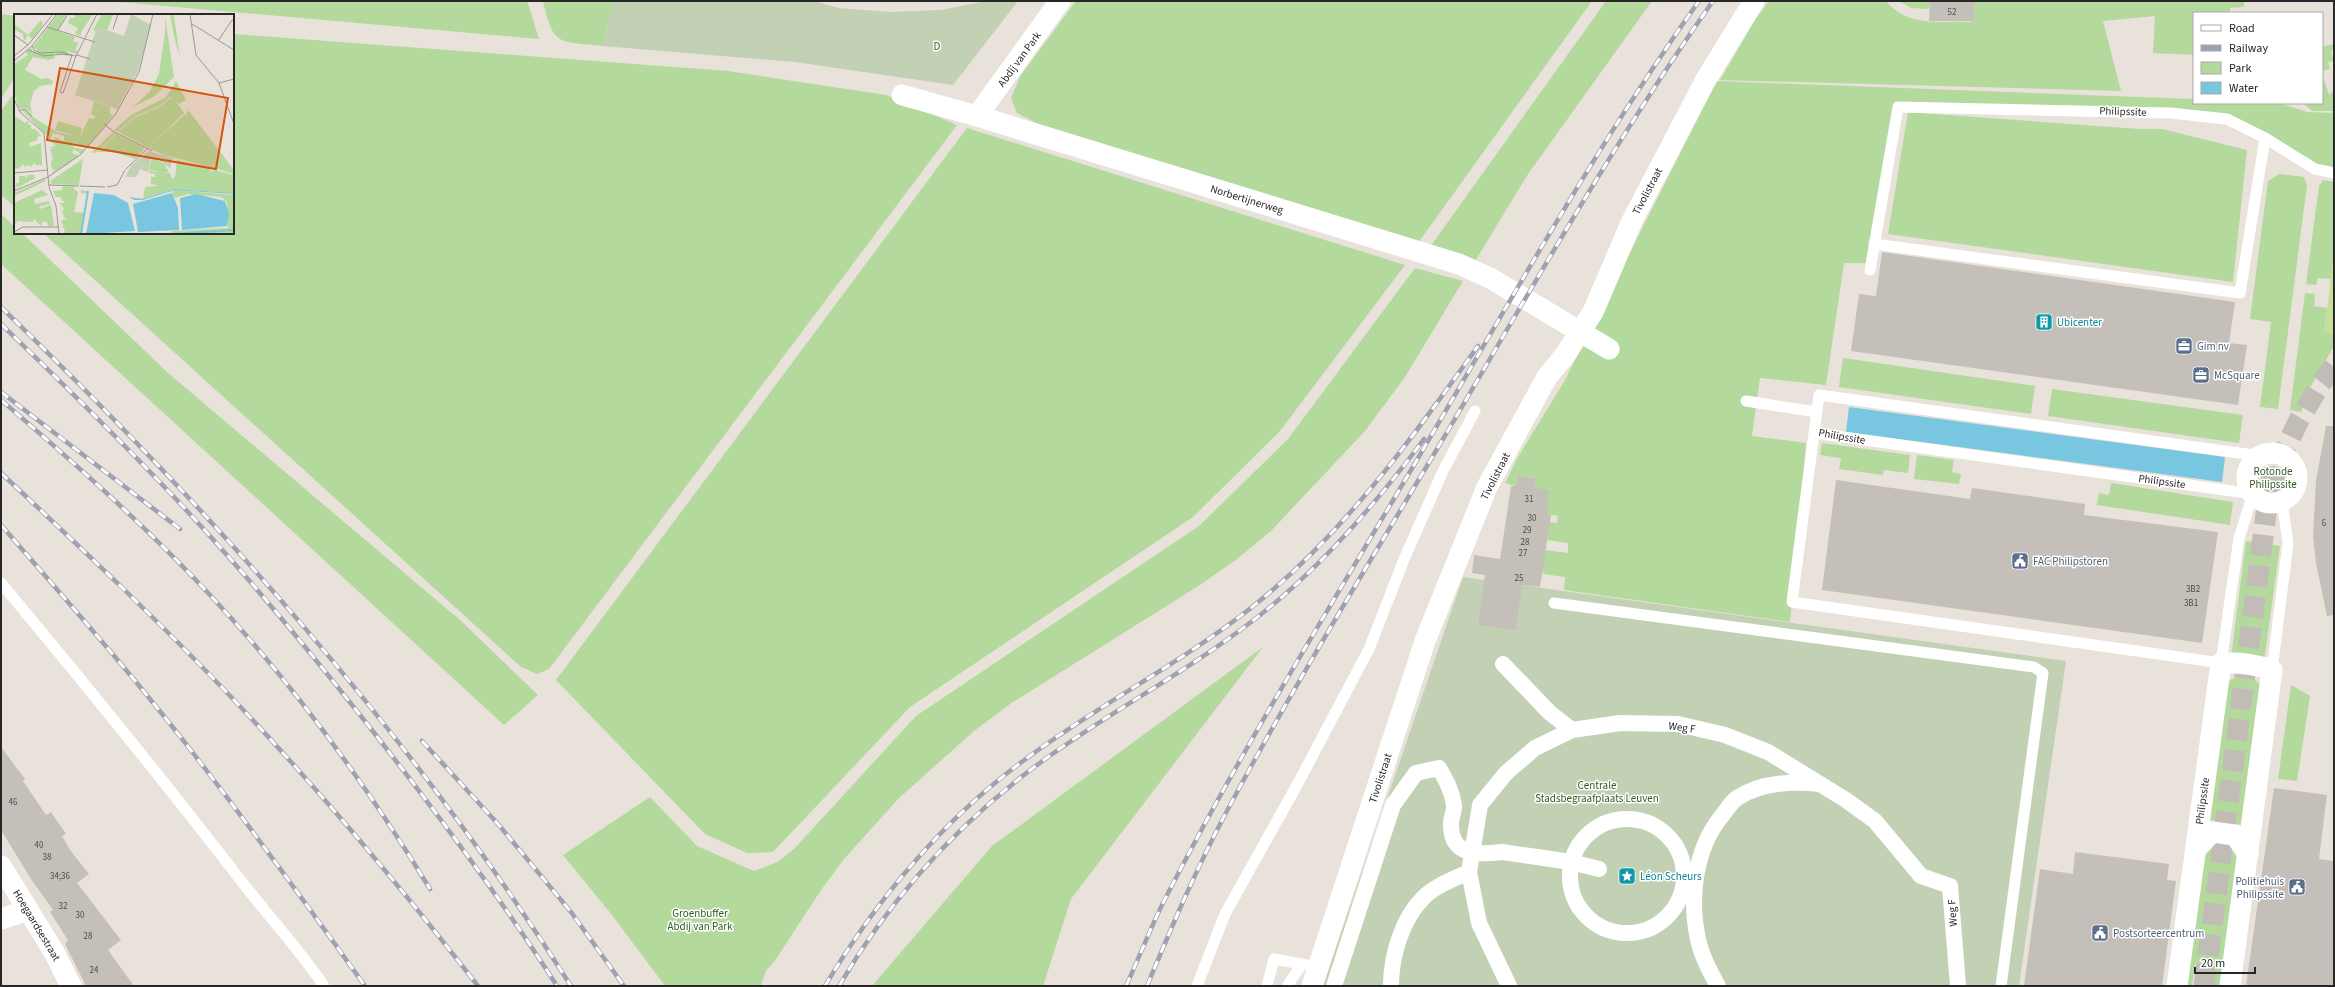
<svg xmlns="http://www.w3.org/2000/svg" width="2335" height="987" font-family="'Source Sans 3',sans-serif">
	<style>
		.green { fill: #b3d99d }
		.cemetery { fill: #c2d0b4 }
		.pitch { fill: #c3df99 }
		.water { fill: #78c6df }
		.building { fill: #c4c0b9 }
		.lines { fill: none; stroke-linecap: round; stroke-linejoin: round }
		.minor-tunnel { stroke: #c1bdb6; stroke-width: 21; stroke-dasharray: 21 10; stroke-linecap: butt }
		.service { stroke: #fff; stroke-width: 11 }
		.pedestrian { stroke: #fff; stroke-width: 16 }
		.minor { stroke: #fff; stroke-width: 21 }
		.rail-casing { stroke: #9ea1b0; stroke-width: 4.5 }
		.rail { stroke: #fff; stroke-width: 3; stroke-dasharray: 9; stroke-linecap: butt }
		.labels { text-anchor: middle; stroke-width: 3; stroke-linejoin: round; paint-order: stroke }
		.number-label { font-size: 9px; fill: #4e4d4c }
		.park-label { font-size: 11px; fill: #2e5b21; stroke: #fff }
		.street-label { font-size: 11px; fill: #272727; stroke: #fff }
		.culture-label { font-size: 11px; fill: #0d838f; stroke: #fff; text-anchor: start }
		.service-label { font-size: 11px; fill: #4e5e75; stroke: #fff; text-anchor: start }
		.inset-river { fill: none; stroke: #78c6df; stroke-width: 2 }
		.inset-road { fill: none; stroke: #9b9792; stroke-width: 1 }
		.view { fill: #d5540f; fill-opacity: 0.15; stroke: #d5540f; stroke-width: 2 }
		.inset-edge { fill: none; stroke: #272727; stroke-width: 2 }
	</style>
	<rect width="100%" height="100%" fill="#e8e2da"/>
	<g class="green">
		<polygon points="108,1 527,1 539,39"/>
		<path d="M543,1h70l-10,45c-44,-5 -50,1 -60,-45z"/>
		<polygon points="1076,1 1592,1 1418,243 1036,123 1017,113 1011,98 1021,75"/>
		<polygon points="1606,1 1652,1 1528,174 1474,263 1430,247"/>
		<path d="M1769,1h117c22,26 52,20 83,21l5,-1 1,-20h269v6l-14,1v5h-36v42l-41,-2 2,-37 -52,5 18,70 -401,-11 35,-60z"/>
		<polygon points="1899,1 1930,1 1929,9 1911,8"/>
		<polygon points="1,14 15,16 15,77 1,99"/>
		<polygon points="233,34 728,71 886,95 957,125 549,669 537,674 521,667 43,233 233,233"/>
		<polygon points="2333,44 2334,50 2331,51 2334,61 2328,62 2330,69 2322,71 2322,47"/>
		<polygon points="2322,73 2329,95 2334,90 2334,111 2312,111 2303,103 2322,103"/>
		<polygon points="1717,81 2194,99 2194,103 2279,103 2307,112 2334,113 2334,173 2226,119 1898,107 1866,263 1844,263 1826,385 1760,378 1752,436 1806,443 1790,622 1564,590 1565,577 1543,574 1543,571 1540,571 1545,550 1568,553 1568,543 1547,540 1531,520 1557,523 1558,516 1547,514 1534,488 1536,478 1518,476 1516,486 1505,483 1518,457 1565,380"/>
		<polygon points="15,92 15,207 1,195 1,111"/>
		<polygon points="1908,112 2139,129 2162,129 2247,150 2233,282 1888,234"/>
		<polygon points="967,128 1405,265 1280,431 1193,517 910,707 773,852 747,853 705,834 556,680"/>
		<polygon points="2279,174 2304,177 2307,185 2278,409 2260,407 2271,322 2250,319 2268,181"/>
		<polygon points="2323,180 2334,182 2334,256 2331,279 2318,278 2316,285 2306,284 2319,186"/>
		<polygon points="1,214 15,227 15,233 22,233 168,373 460,620 538,695 504,725 1,264"/>
		<polygon points="1415,268 1463,281 1405,377 1365,431 1271,531 1237,559 1200,585 1010,704 974,731 898,799 845,858 821,890 776,959 766,971 761,986 665,986 612,915 563,855 650,797 697,846 754,871 778,862 795,848 916,716 1199,526 1288,439"/>
		<polygon points="2305,293 2315,294 2314,306 2327,308 2324,332 2334,333 2334,346 2310,388 2301,412 2290,410"/>
		<polygon points="1843,358 2035,386 2031,414 1839,387"/>
		<polygon points="2052,389 2243,415 2239,443 2048,416"/>
		<polygon points="1822,443 1910,455 1908,473 1884,470 1883,475 1839,469 1841,458 1820,455"/>
		<polygon points="1917,455 1954,460 1952,472 1961,474 1959,484 1914,479"/>
		<circle cx="2273" cy="478" r="12"/>
		<polygon points="2111,483 2233,502 2230,525 2097,505 2099,493 2109,495"/>
		<polygon points="2246,541 2280,546 2264,661 2231,657"/>
		<polygon points="1263,647 1071,899 1043,986 872,986 992,846"/>
		<polygon points="2245,677 2255,680 2261,685 2242,825 2208,820 2227,682 2234,678"/>
		<polygon points="2291,685 2310,696 2297,781 2278,779"/>
		<polygon points="2222,846 2231,849 2238,856 2220,986 2213,986 2216,967 2195,964 2192,986 2186,986 2204,852"/>
	</g>
	<g class="cemetery">
		<polygon points="613,1 815,1 838,8 891,12 941,10 986,1 1018,1 953,85 795,62 603,46"/>
		<polygon points="1463,577 2066,661 2019,986 1323,986"/>
	</g>
	<polygon class="pitch" points="2334,256 2334,333 2324,332"/>
	<polygon class="water" points="1849,407 2225,457 2222,482 1846,432"/>
	<g class="building">
		<polygon points="1930,1 1975,1 1974,21 1929,21"/>
		<polygon points="1882,252 2235,302 2229,343 2247,345 2238,405 1851,351 1859,294 1876,296"/>
		<polygon points="2326,426 2334,426 2334,615 2327,616 2316,563 2313,536 2316,481"/>
		<polygon points="1518,476 1536,478 1534,488 1549,490 1547,514 1551,515 1540,587 1522,585 1516,630 1478,625 1485,575 1472,573 1474,555 1500,559 1511,486 1516,486"/>
		<polygon points="1836,480 1970,499 1972,488 2085,504 2084,515 2218,532 2202,643 1822,590"/>
		<polygon points="1,747 25,779 23,781 46,815 51,812 66,834 62,836 70,850 89,874 77,883 121,940 108,950 134,986 86,986 65,944 68,940 50,912 53,910 31,879 1,830"/>
		<polygon points="2274,788 2327,795 2319,859 2334,861 2334,986 2246,986"/>
		<polygon points="2075,852 2169,864 2167,880 2176,881 2162,986 2024,986 2040,869 2073,874"/>
	</g>
	<g class="lines">
		<polyline class="minor-tunnel" points="2204,986 2266,514 2275,470 2299,420 2321,383 2334,367"/>
		<g class="service">
			<polyline points="1874,244 2240,293 2265,138"/>
			<polyline points="1870,270 1898,107 2170,113 2227,119 2265,138 2315,169 2334,173"/>
			<polyline points="1746,401 1816,412"/>
			<polyline points="1814,433 2253,494 2239,538 2221,663 1792,602 1819,395 2261,456"/>
			<path d="M1,583c82,98 163,198 241,299 27,35 57,67 82,104"/>
			<polyline points="1554,603 2034,667 2043,673 2001,986"/>
			<polyline points="2272,670 2288,543 2282,501"/>
			<polyline points="1197,986 1225,914 1297,785 1369,649 1405,557 1443,471 1475,411"/>
			<polyline points="1267,986 1274,959 1318,967"/>
			<polyline points="1287,986 1302,964"/>
		</g>
		<g class="pedestrian">
			<polyline points="1503,664 1550,713 1572,730"/>
			<circle cx="1627" cy="876" r="57"/>
			<path d="M1334,986l59,-181 23,-32 23,-5c7,12 13,23 15,37 1,6 -3,12 -3,18 -1,33 26,32 51,29l69,10 28,7"/>
			<path d="M1391,986c0,-30 11,-67 32,-88 11,-12 31,-19 46,-26"/>
			<polyline points="1509,986 1479,923 1469,872 1480,805 1506,773 1535,748 1572,730 1620,723 1678,724 1725,735 1768,752 1846,800 1875,821 1921,876 1950,886 1958,986"/>
			<path d="M1718,986c-8,-14 -17,-31 -20,-47 -9,-41 -3,-90 23,-122 5,-6 10,-15 16,-19 24,-16 55,-17 83,-14"/>
		</g>
		<g class="minor">
			<polyline points="902,95 977,116 1459,264 1490,278 1609,349"/>
			<polyline points="977,116 1060,1"/>
			<circle cx="2272" cy="478" r="25"/>
			<polyline points="2196,849 2212,832 2235,835 2248,854"/>
			<polyline points="1,866 54,952 71,986"/>
			<polyline points="1,919 28,910"/>
			<polyline points="1312,986 1425,641 1487,487 1547,377 1565,355 1593,312 1632,221 1705,81 1754,1"/>
			<path d="M2177,986l44,-323c18,-1 33,1 51,7l-42,316"/>
		</g>
		<defs>
			<g id="rail">
				<path d="M1,307c213,206 411,428 570,679"/>
				<path d="M1,324c51,49 102,99 151,150 77,79 148,165 216,251 66,84 131,170 189,261"/>
				<polyline points="1,392 180,529"/>
				<path d="M1,400c72,62 144,125 209,195 83,89 156,189 220,294"/>
				<path d="M1,473c79,74 158,148 232,226 87,92 168,188 245,287"/>
				<path d="M1,525c68,78 136,155 199,237 56,73 111,148 165,224"/>
				<polyline points="422,741 498,824 571,912 624,986"/>
				<path d="M825,986c52,-87 117,-165 198,-225 72,-54 153,-95 224,-150 93,-72 163,-170 231,-265"/>
				<path d="M839,986c49,-84 113,-156 190,-215 72,-55 154,-96 226,-152 65,-50 120,-114 169,-180"/>
				<path d="M1126,986c14,-30 25,-60 40,-89 76,-148 164,-290 248,-432 92,-156 180,-316 285,-464"/>
				<path d="M1147,986c25,-60 50,-119 81,-177 66,-124 140,-244 212,-365 88,-149 173,-301 273,-443"/>
			</g>
		</defs>
		<use href="#rail" class="rail-casing"/>
		<use href="#rail" class="rail"/>
	</g>
	<defs>
		<symbol id="building-square" viewBox="-11 -11 22 22"><rect x="-9" y="-9" width="18" height="18" rx="4" fill="#0f9aa8" stroke="#fff"/><path d="M-4-6H4V6H1V3H-1V6H-4ZM-2.5-4.3h1.7v1.8h-1.7ZM.8-4.3h1.7v1.8H.8ZM-2.5-1h1.7V.8h-1.7ZM.8-1h1.7V.8H.8Z" fill="#fff"/></symbol>
		<symbol id="office-square" viewBox="-11 -11 22 22"><rect x="-9" y="-9" width="18" height="18" rx="4" fill="#5c6f8a" stroke="#fff"/><path d="M-6-3h4V-5.5h4V-3h4V5H-6ZM-1-4.5V-3h2v-1.5ZM-6 0V1H6V0Z" fill="#fff"/></symbol>
		<symbol id="civic-square" viewBox="-11 -11 22 22"><rect x="-9" y="-9" width="18" height="18" rx="4" fill="#5c6f8a" stroke="#fff"/><path d="M-.6-6.5H3V-4.5H.6V-3L4-1V1h2V6H-6V1h2V-1L-.6-3ZM-1.2 2.5V6h2.4V2.5Z" fill="#fff"/></symbol>
		<symbol id="sight-square" viewBox="-11 -11 22 22"><rect x="-9" y="-9" width="18" height="18" rx="4" fill="#0f9aa8" stroke="#fff"/><path d="M0-6L1.8-2.2L6-1.7L2.9 1.2L3.7 5.4L0 3.3L-3.7 5.4L-2.9 1.2L-6-1.7L-1.8-2.2Z" fill="#fff"/></symbol>
	</defs>
	<g fill-rule="evenodd">
		<use href="#building-square" x="2034" y="312" width="20" height="20"/>
		<use href="#office-square" x="2174" y="336" width="20" height="20"/>
		<use href="#office-square" x="2191" y="365" width="20" height="20"/>
		<use href="#civic-square" x="2010" y="551" width="20" height="20"/>
		<use href="#sight-square" x="1617" y="866" width="20" height="20"/>
		<use href="#civic-square" x="2287" y="877" width="20" height="20"/>
		<use href="#civic-square" x="2090" y="923" width="20" height="20"/>
	</g>
	<g class="labels">
		<g class="number-label">
			<text x="1952" y="15">52</text>
			<text x="1529" y="502">31</text>
			<text x="1532" y="521">30</text>
			<text x="2324" y="526">6</text>
			<text x="1527" y="533">29</text>
			<text x="1525" y="545">28</text>
			<text x="1523" y="556">27</text>
			<text x="1519" y="581">25</text>
			<text x="2193" y="592">3B2</text>
			<text x="2191" y="606">3B1</text>
			<text x="13" y="805">46</text>
			<text x="39" y="848">40</text>
			<text x="47" y="860">38</text>
			<text x="60" y="879">34;36</text>
			<text x="63" y="909">32</text>
			<text x="80" y="918">30</text>
			<text x="88" y="939">28</text>
			<text x="94" y="973">24</text>
		</g>
		<g class="park-label">
			<text x="937" y="50">D</text>
			<text x="2273" y="475">Rotonde<tspan x="2273" dy="13">Philipssite</tspan></text>
			<text x="1597" y="789">Centrale<tspan x="1597" dy="13">Stadsbegraafplaats Leuven</tspan></text>
			<text x="700" y="917">Groenbuffer<tspan x="700" dy="13">Abdij van Park</tspan></text>
		</g>
		<g class="street-label">
			<text transform="translate(1019 59) rotate(-54)" y="4">Abdij van Park</text>
			<text transform="translate(2123 111) rotate(2)" y="4">Philipssite</text>
			<text transform="translate(1647 191) rotate(-62)" y="4">Tivolistraat</text>
			<text transform="translate(1247 199) rotate(17)" y="4">Norbertijnerweg</text>
			<text transform="translate(1842 436) rotate(10)" y="4">Philipssite</text>
			<text transform="translate(1495 476) rotate(-63)" y="4">Tivolistraat</text>
			<text transform="translate(2162 481) rotate(8)" y="4">Philipssite</text>
			<text transform="translate(1682 727) rotate(8)" y="4">Weg F</text>
			<text transform="translate(1380 778) rotate(-72)" y="4">Tivolistraat</text>
			<text transform="translate(2202 801) rotate(-82)" y="4">Philipssite</text>
			<text transform="translate(1952 913) rotate(-94)" y="4">Weg F</text>
			<text transform="translate(37 925) rotate(59)" y="4">Hoegaardsestraat</text>
		</g>
		<g class="culture-label">
			<text x="2057" y="326">Ubicenter</text>
			<text x="1640" y="880">Léon Scheurs</text>
		</g>
		<g class="service-label">
			<text x="2197" y="350">Gim nv</text>
			<text x="2214" y="379">McSquare</text>
			<text x="2033" y="565">FAC Philipstoren</text>
			<text x="2284" y="885" text-anchor="end">Politiehuis<tspan x="2284" dy="13">Philipssite</tspan></text>
			<text x="2113" y="937">Postsorteercentrum</text>
		</g>
	</g>
	<g transform="translate(14 14)">
		<rect width="220" height="220" fill="#e8e2da"/>
		<path d="M44,0h9l-10,17 18,6 -2,5h6l-4,8 3,1 -2,3 -9,-3v5l-14,-3 2,5 -7,2 -15,-3 -8,13 16,9 7,-1 5,3 -1,3 -12,2 -6,5 -4,13 2,10 -6,-6 -7,1 -2,-6 -3,-13v-26l14,-9 -3,-3 7,-4v3l5,1 1,-2 -5,-3zM59,0h20l-12,18v4l-6,-2 3,-6 -10,-5 2,-5h6zM88,0h11l-6,17 -10,-4 -1,4 -3,-1zM156,0l4,2 6,42 -6,-22zM151,2l9,61 -19,19 -22,11 17,-16 9,-17 6,-41zM27,6l2,5 -11,14 -4,-4 -4,6 -1,-7 -9,-5v-5l14,11zM162,67l10,19 -7,4 -8,-7 -12,9 -23,10 -19,16 -3,-2 17,-15 35,-18zM157,84l4,2 9,13 -36,35 -30,-16 18,-15 23,-10zM80,88l16,5v7l3,1 -25,32 -15,-4v4l12,3 -5,4 -6,-5 -2,4 7,2 -11,9 -12,7 -6,4 5,-5h-3l-1,-9 3,-1 -3,-2 2,-1 -3,-8 4,-1 -5,-1 7,-1 -6,-5 4,1 1,-5 9,4v-5l-11,-3 -2,6h-2v-6l-3,2 -24,-25 3,-1 8,8 16,10 4,-8 -4,8 8,5 18,4 -20,-6 3,-9 24,7 -2,9 9,-19 5,1 1,-3 -4,-2zM175,97l45,59v4l-22,-7 4,-4 -5,4 -47,-12 -16,-7 37,-34 3,2 -2,-4zM2,103l9,6 4,-3 -1,5 3,-1v5h4l6,6 -4,2 1,3 -9,3 1,4 11,-4 1,22h-7v-3l-4,5 -2,-2 -4,2 -2,-3 -4,4 -1,-4 1,5 -5,-1v-50zM99,118l3,1 -18,19 -7,1zM102,120l28,14v1l-9,10 -20,-7h-16zM138,144l12,6 5,8h-7l8,1 2,6 3,-2 2,-17 33,8 1,4 3,-2 20,5v18l-59,-4 -32,10 2,-12 13,-1 -7,-2v-7h4v-3l-6,-1v-2l13,1 -13,-2zM69,145l-4,26 -27,-1 -2,-3zM13,161h7l1,3 -18,10 -1,-5h3v-7h6l2,3zM31,165l1,2 -32,15v-3zM62,172l-3,1 5,6 -4,19 10,1 3,-19 -6,-1v-3l6,1 1,3 -7,40h-16l-1,-6 -3,-1 3,-1 -3,-5 6,-2 -4,-2 2,-1 -3,-3 2,-5 -5,-5h6l-1,-2h-2l-1,-4h-5l-3,-6 9,-1v-3zM28,176l6,5 -14,4 1,5 14,-3 1,3 -11,3 1,2 11,-4 3,21h-6l-1,-4h-5l-1,4 -7,-7 -1,3 -15,-1 -4,4v-10l3,1 -3,-3v-10zM162,176l58,5v38l-64,1 1,-3 57,-3 -1,-26 -5,-5 -34,-3 -13,4 -3,-6z" fill="#b3d99d"/>
		<path d="M117,0l20,11 -13,46 -21,38 -42,-14 22,-68 27,9zM134,137l25,7 -3,10 -15,-10 -13,-1zM126,144h11l-3,14 -8,-3 -4,8h-11l6,-11z" fill="#c2d0b4"/>
		<path d="M161,175l59,4v1l-59,-4 -32,10h-9l-5,-3 14,2zM80,179l20,2 14,8 7,28 -49,3zM158,179l6,15 1,22 -41,2 -5,-28zM182,180l29,7 4,13 -2,12 -45,4 -2,-32z" fill="#78c6df"/>
		<path class="inset-river" d="M67,220l7,-43M159,220l61,-4"/>
		<path class="inset-road" d="M176,0l6,41 23,28 15,41M178,10l42,26M33,13l48,15M99,15l5,-15M44,16l10,-16M0,21l14,10M204,27l14,-21 2,2M18,32l2,4 7,3 22,-1 9,3M14,36l16,6 19,-2 13,2M58,41l-12,37 3,1 13,-37 21,-42M63,41l13,4M0,42l14,-11 25,-31M0,47l18,-15 25,-32M205,69l15,-4M0,85l6,13 24,21 5,54 7,19 3,28M5,97l6,-2 7,7M90,110l10,8 38,19M112,155l21,-20M0,159l34,-3M0,164l1,13M35,171l30,1M66,172l25,1M93,173l10,-2 8,-15M0,177l34,-14 32,-22 35,-40 24,-43 14,-58M0,218l9,-5h36"/>
		<path class="view" d="M46,54l168,30 -12,71 -169,-29z"/>
		<rect width="220" height="220" class="inset-edge"/>
	</g>
	<rect width="2335" height="987" fill="none" stroke="#272727" stroke-width="4"/>
	<rect x="2193" y="12" width="130" height="92" fill="#ffffff" stroke="#a9a9a9"/>
	<rect x="2201" y="25" width="20" height="6" fill="#ffffff" stroke="#a9a9a9"/>
	<text x="2229" y="32" font-size="12" fill="#272727">Road</text>
	<rect x="2201" y="45" width="20" height="6" fill="#9ea1b0" stroke="#a9a9a9"/>
	<text x="2229" y="52" font-size="12" fill="#272727">Railway</text>
	<rect x="2201" y="62" width="20" height="12" fill="#b3d99d" stroke="#a9a9a9"/>
	<text x="2229" y="72" font-size="12" fill="#272727">Park</text>
	<rect x="2201" y="82" width="20" height="12" fill="#78c6df" stroke="#a9a9a9"/>
	<text x="2229" y="92" font-size="12" fill="#272727">Water</text>
	<path d="M2195 967v6h60v-6" fill="none" stroke="#272727" stroke-width="2"/>
	<text x="2201" y="967" font-size="12" fill="#272727" stroke="#ffffff" stroke-width="3" paint-order="stroke">20 m</text>
</svg>
